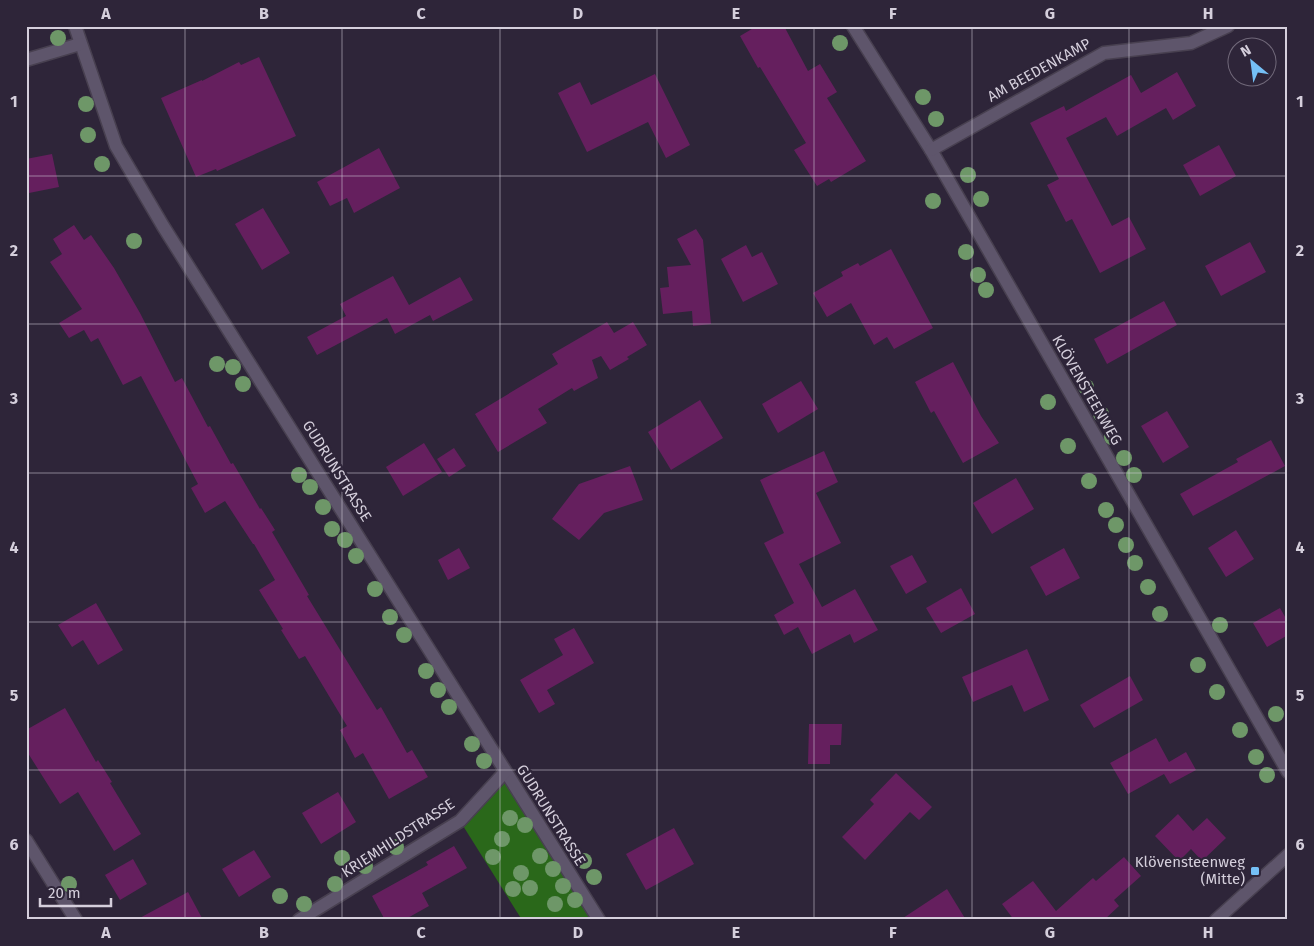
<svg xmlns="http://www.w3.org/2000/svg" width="1314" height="946" font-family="'Fira Sans',sans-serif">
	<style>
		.forest { fill: #2a681a }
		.building { fill: #651f5e }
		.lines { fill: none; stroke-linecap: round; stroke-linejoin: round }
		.minor-casing { stroke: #484050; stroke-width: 15 }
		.minor { stroke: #5e556b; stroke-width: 12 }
		.tree { fill: #6e9768 }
		.grid { fill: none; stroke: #d5cfdc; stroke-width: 1; stroke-opacity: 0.55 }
		.poi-dot { fill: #75c0f6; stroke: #2e2539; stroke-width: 2 }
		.labels { text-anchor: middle; stroke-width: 4.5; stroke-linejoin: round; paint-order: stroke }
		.street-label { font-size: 15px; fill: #d5cfdc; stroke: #2e2539 }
		.poi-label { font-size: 15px; fill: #d5cfdc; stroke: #2e2539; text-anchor: end }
		.neatline { fill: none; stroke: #d5cfdc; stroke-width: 2 }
		.grid-label { font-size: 16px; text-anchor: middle; font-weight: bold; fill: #d5cfdc }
	</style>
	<rect width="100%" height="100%" fill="#2e2539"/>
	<polygon class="forest" points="505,772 599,920 522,920 460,821"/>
	<g class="building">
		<polygon points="757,26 784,26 808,71 820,64 837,92 827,98 866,161 831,182 829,179 817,186 794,150 806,143 760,67 758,68 740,36"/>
		<polygon points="259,57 296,136 217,171 216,169 196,177 161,98 202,80 202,81 239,62 241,65"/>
		<polygon points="1177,72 1196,106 1173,120 1166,108 1117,136 1106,117 1066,138 1112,226 1129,217 1146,249 1100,273 1072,219 1066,222 1047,185 1059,179 1030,123 1064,106 1066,111 1131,75 1141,93"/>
		<polygon points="655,74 690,145 666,158 648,122 587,152 558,93 580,82 591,105"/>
		<polygon points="1219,145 1236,176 1200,196 1183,165"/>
		<polygon points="379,148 400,188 354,213 347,198 330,206 317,182"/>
		<polygon points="52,154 59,187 29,193 26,179 26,159"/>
		<polygon points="263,208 290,253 262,270 235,224"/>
		<polygon points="74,225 84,240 91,235 114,268 140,313 175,382 182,378 208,427 210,426 231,464 233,463 260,509 261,508 275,530 272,532 309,595 307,596 377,710 381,707 407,753 412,750 428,777 389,799 363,753 355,758 340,730 347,726 305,656 299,659 281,630 283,629 259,590 275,580 254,544 253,544 225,501 205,513 191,488 198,484 141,376 123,385 98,338 91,342 84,330 69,338 59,323 82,309 50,262 62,254 53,239"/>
		<polygon points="696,229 703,240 711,324 693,326 692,311 663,314 660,288 669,287 667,267 691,265 677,239"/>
		<polygon points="1250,242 1266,272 1221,296 1205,266"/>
		<polygon points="746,245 752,257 762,252 778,284 743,302 721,259"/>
		<polygon points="891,249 933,328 894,349 887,337 874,345 851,303 827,317 813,293 843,276 841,272 858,263 860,266"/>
		<polygon points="393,276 409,305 460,277 473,300 433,321 430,315 395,334 387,318 317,355 307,337 346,316 340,304"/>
		<polygon points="1164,301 1177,325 1107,364 1094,339"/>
		<polygon points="607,322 614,333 633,322 647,345 627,357 629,359 610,370 601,356 592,360 598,378 574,391 572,388 538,409 547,423 498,452 475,414 558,364 552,354"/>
		<polygon points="953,362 981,416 999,443 963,463 934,411 931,413 915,382"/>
		<polygon points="801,381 818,409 778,433 762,404"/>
		<polygon points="700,400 723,438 671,470 648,432"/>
		<polygon points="1167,411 1189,447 1163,463 1141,426"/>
		<polygon points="1271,440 1285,466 1193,516 1180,494 1238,462 1236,459"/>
		<polygon points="424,443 442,472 403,496 386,467"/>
		<polygon points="454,448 466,466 449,477 437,459"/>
		<polygon points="824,451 838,482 816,493 841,543 799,564 822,607 855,589 878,630 854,643 850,634 812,654 798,627 784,635 774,615 794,603 764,543 784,533 760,480"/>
		<polygon points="630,466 643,500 604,513 579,540 552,519 579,484"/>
		<polygon points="1016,478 1034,509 992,534 973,503"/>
		<polygon points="1236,530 1254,559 1226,577 1208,548"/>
		<polygon points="459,548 470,568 448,580 438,560"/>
		<polygon points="1064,548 1080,578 1046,596 1030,567"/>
		<polygon points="912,555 927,582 906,594 890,566"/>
		<polygon points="961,588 975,614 941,633 926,608"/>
		<polygon points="96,603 123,650 98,665 83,640 72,647 58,625"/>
		<polygon points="1280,608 1288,622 1288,635 1267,647 1253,623"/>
		<polygon points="574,628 594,663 547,690 555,704 539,713 520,680 563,655 554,639"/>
		<polygon points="1027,649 1049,700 1024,712 1012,685 973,702 962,677"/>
		<polygon points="1130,676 1143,700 1094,728 1080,705"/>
		<polygon points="65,708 96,762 98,760 112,782 110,783 141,834 114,851 78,792 60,804 26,750 26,730"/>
		<polygon points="809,724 842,724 841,745 830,745 830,764 808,764"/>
		<polygon points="1156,738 1169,762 1186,752 1196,770 1170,784 1164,774 1128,794 1110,763"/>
		<polygon points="896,773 932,807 919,820 910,812 865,860 842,837 874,804 870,800"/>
		<polygon points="338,792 356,822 321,844 302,813"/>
		<polygon points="1178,814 1193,831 1207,818 1226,838 1202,861 1191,849 1179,861 1155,836"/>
		<polygon points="674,828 694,864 646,890 626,854"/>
		<polygon points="454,846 467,868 422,893 429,906 404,920 385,920 372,896 428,865 426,862"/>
		<polygon points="254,850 271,877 239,897 222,869"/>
		<polygon points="1124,857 1141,876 1114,900 1119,906 1104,920 1014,920 1002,904 1033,881 1056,911 1093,878 1096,881"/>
		<polygon points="133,859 147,884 120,900 105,875"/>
		<polygon points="947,889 966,920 900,920"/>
		<polygon points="188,892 203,920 136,920"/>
	</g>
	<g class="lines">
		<defs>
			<g id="minor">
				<polyline points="75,26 116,146 163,226 599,920"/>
				<polyline points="853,26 931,150 1288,772"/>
				<polyline points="26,60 80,44"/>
				<polyline points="931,150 1104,53 1191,43 1228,26"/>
				<polyline points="26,840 76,920"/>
				<polyline points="299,920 460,821 505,772"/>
				<polyline points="1216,920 1288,855"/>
			</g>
		</defs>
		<use href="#minor" class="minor-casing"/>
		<use href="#minor" class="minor"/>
	</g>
	<g class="tree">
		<circle cx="58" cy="38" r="8"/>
		<circle cx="840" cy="43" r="8"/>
		<circle cx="923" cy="97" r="8"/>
		<circle cx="86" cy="104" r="8"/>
		<circle cx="936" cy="119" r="8"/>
		<circle cx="88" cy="135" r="8"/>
		<circle cx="102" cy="164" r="8"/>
		<circle cx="968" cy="175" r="8"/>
		<circle cx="981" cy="199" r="8"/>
		<circle cx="933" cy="201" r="8"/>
		<circle cx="134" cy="241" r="8"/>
		<circle cx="966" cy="252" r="8"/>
		<circle cx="978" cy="275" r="8"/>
		<circle cx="986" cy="290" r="8"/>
		<circle cx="217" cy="364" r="8"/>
		<circle cx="233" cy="367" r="8"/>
		<circle cx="243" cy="384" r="8"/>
		<circle cx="1086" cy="387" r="8"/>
		<circle cx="1048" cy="402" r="8"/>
		<circle cx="1101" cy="414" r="8"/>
		<circle cx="1112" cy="437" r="8"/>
		<circle cx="1068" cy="446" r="8"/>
		<circle cx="1124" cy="458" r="8"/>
		<circle cx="299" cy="475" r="8"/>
		<circle cx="1134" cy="475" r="8"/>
		<circle cx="1089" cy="481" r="8"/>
		<circle cx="310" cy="487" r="8"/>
		<circle cx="323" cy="507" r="8"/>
		<circle cx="1106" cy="510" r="8"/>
		<circle cx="1116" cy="525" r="8"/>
		<circle cx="332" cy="529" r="8"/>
		<circle cx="345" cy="540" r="8"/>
		<circle cx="1126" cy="545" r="8"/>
		<circle cx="356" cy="556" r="8"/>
		<circle cx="1135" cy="563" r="8"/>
		<circle cx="1148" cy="587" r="8"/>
		<circle cx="375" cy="589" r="8"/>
		<circle cx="1160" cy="614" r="8"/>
		<circle cx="390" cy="617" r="8"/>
		<circle cx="1220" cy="625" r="8"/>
		<circle cx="404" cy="635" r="8"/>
		<circle cx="1198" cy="665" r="8"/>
		<circle cx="426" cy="671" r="8"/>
		<circle cx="438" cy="690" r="8"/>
		<circle cx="1217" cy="692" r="8"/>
		<circle cx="449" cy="707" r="8"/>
		<circle cx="1276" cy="714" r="8"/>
		<circle cx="1240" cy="730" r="8"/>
		<circle cx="472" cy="744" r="8"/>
		<circle cx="1256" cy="757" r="8"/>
		<circle cx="484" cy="761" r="8"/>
		<circle cx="1267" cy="775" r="8"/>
		<circle cx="510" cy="818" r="8"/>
		<circle cx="525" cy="825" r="8"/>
		<circle cx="502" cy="839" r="8"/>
		<circle cx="396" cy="847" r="8"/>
		<circle cx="540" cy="856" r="8"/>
		<circle cx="493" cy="857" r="8"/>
		<circle cx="342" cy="858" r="8"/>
		<circle cx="584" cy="861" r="8"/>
		<circle cx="365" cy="866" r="8"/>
		<circle cx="553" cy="869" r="8"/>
		<circle cx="521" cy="873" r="8"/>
		<circle cx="594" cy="877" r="8"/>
		<circle cx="69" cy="884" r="8"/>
		<circle cx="335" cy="884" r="8"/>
		<circle cx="563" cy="886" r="8"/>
		<circle cx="530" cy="888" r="8"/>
		<circle cx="513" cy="889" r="8"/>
		<circle cx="280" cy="896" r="8"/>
		<circle cx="575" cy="900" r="8"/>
		<circle cx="304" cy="904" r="8"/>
		<circle cx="555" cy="904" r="8"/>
	</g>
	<path class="grid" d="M185,26v894M342,26v894M500,26v894M657,26v894M814,26v894M972,26v894M1129,26v894M26,176h1262M26,324h1262M26,473h1262M26,622h1262M26,770h1262"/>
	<rect class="poi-dot" x="1250" y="866" width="10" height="10" rx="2.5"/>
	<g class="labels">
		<g class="street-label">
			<text transform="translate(1039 70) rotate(-29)" y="5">AM BEEDENKAMP</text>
			<text transform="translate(1087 390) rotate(60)" y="5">KLÖVENSTEENWEG</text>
			<text transform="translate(337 471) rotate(58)" y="5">GUDRUNSTRASSE</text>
			<text transform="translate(551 815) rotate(58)" y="5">GUDRUNSTRASSE</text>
			<text transform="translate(398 838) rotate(-33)" y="5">KRIEMHILDSTRASSE</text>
		</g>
		<g class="poi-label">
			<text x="1245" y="867">Klövensteenweg<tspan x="1245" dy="17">(Mitte)</tspan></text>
		</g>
	</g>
	<rect width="1314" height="946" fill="none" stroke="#2e2539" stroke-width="55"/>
	<g transform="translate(1252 62) rotate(331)"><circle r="24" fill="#2e2539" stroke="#71697a"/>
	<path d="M0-4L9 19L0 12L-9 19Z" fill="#75c0f6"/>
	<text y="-8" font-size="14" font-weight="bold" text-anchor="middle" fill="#d5cfdc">N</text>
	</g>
	<path d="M40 898v8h71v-8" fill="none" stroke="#d5cfdc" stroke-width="2.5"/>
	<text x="48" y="898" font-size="15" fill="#d5cfdc" stroke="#2e2539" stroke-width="4" paint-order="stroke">20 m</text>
	<rect x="28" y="28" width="1258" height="890" class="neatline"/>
	<g class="grid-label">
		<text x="106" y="19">A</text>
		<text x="264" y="19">B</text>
		<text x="421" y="19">C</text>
		<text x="578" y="19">D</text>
		<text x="736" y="19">E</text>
		<text x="893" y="19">F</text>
		<text x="1050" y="19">G</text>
		<text x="1208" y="19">H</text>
		<text x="14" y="107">1</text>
		<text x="1300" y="107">1</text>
		<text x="14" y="256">2</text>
		<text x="1300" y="256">2</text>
		<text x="14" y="404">3</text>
		<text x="1300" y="404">3</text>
		<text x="14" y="553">4</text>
		<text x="1300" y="553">4</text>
		<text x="14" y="701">5</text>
		<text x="1300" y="701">5</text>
		<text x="14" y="850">6</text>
		<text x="1300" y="850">6</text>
		<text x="106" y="938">A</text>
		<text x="264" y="938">B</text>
		<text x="421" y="938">C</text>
		<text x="578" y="938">D</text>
		<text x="736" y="938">E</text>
		<text x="893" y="938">F</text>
		<text x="1050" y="938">G</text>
		<text x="1208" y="938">H</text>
	</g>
</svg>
